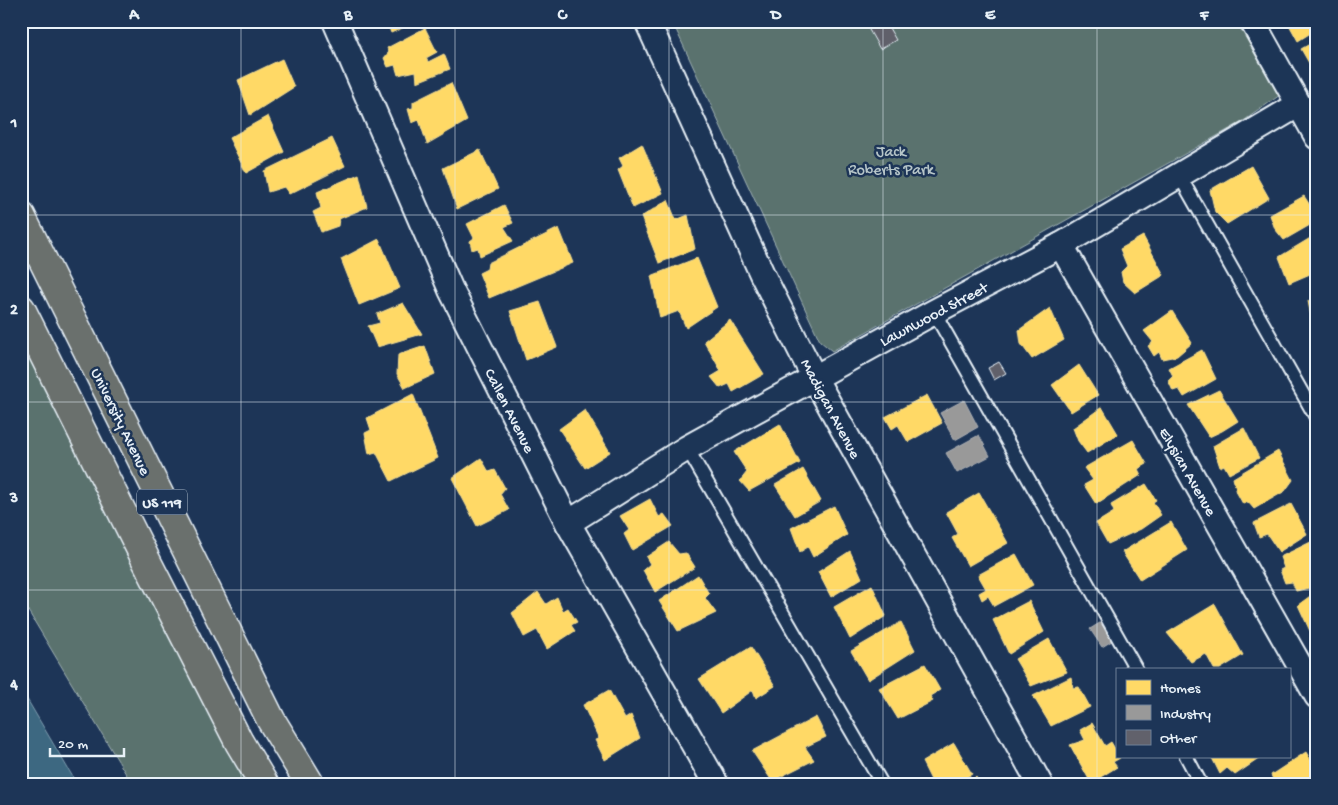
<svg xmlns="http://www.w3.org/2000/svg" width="1338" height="805" font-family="'Gochi Hand',sans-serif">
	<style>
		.green { fill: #5a726e; stroke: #a1b2b3 }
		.water { fill: #3c6881; stroke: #819fb1 }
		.homes { fill: #ffd966; stroke: #f8e092 }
		.industry { fill: #999; stroke: #b1b3b6 }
		.building { fill: #61616b; stroke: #e8f1f8 }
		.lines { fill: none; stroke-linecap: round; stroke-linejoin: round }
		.lane-casing { stroke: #e8f1f8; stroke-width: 16 }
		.street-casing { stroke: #e8f1f8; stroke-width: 28 }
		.primary-casing { stroke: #e8f1f8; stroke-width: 31 }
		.lane { stroke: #1d3557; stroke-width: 12 }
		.street { stroke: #1d3557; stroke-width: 24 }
		.primary { stroke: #6a706d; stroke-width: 28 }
		.grid { fill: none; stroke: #e8f1f8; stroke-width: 1; stroke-opacity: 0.55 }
		.labels { text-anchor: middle; stroke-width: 5; stroke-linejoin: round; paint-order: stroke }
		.shield { fill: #1d3557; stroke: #abb9c8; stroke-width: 1 }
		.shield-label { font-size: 15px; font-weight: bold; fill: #e8f1f8 }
		.park-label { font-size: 16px; fill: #b6c5c8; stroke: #1d3557 }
		.street-label { font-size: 16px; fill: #e8f1f8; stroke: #1d3557 }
		.neatline { fill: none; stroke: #e8f1f8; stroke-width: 2 }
		.grid-label { font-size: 16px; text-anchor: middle; font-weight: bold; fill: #e8f1f8 }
	</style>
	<rect width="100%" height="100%" fill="#1d3557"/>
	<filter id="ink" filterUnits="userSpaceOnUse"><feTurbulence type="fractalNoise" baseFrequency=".02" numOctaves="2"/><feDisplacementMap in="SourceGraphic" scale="10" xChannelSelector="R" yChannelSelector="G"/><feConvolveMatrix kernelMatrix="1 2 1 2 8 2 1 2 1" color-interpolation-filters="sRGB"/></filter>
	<g filter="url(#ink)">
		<g class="green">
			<polygon points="672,21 1240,21 1280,95 1242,122 832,351 820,341"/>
			<polygon points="21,309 257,784 132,784 21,599"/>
		</g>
		<polygon class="water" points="21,689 77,784 21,784"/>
		<g class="homes">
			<polygon points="374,21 418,21 391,33 387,23 375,27"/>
			<polygon points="1287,21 1317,21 1317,29 1298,41"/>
			<polygon points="425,28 437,52 426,58 428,62 444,54 450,69 417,82 416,71 398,75 395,65 388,67 384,58 389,52 387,48"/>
			<polygon points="1317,40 1317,77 1301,49"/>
			<polygon points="282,59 294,87 250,115 238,80"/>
			<polygon points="451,83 467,121 427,144 419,120 412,123 408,109 413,108 413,102"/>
			<polygon points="268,116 284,152 246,173 229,138"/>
			<polygon points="332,138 345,166 289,194 284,187 268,192 264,171"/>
			<polygon points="642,144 663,193 633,208 618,170 623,166 619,158"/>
			<polygon points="480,150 498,189 457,209 443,168"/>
			<polygon points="1251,166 1269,198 1227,224 1215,212 1210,190"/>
			<polygon points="359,174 367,207 339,219 338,226 321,232 313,212 321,208 317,192"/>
			<polygon points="1304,196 1317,216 1317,221 1284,240 1275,229 1270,215"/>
			<polygon points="668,200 676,220 688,215 695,249 659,263 641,217"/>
			<polygon points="504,205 513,223 504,227 513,241 480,256 478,248 472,250 470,241 474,238 467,224"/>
			<polygon points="559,228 573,263 489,298 479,273 487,269 488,263"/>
			<polygon points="1317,234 1317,271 1289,283 1279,257"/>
			<polygon points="1143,236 1164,275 1135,293 1123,282 1121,272 1127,266 1120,249"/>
			<polygon points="379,239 400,288 359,305 341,259"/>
			<polygon points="697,258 717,307 686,328 679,311 660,318 651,276"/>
			<polygon points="1317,296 1317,321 1311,317 1308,301"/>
			<polygon points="540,302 557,347 526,360 510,311"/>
			<polygon points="403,303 422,334 377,347 368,326 380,323 377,314"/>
			<polygon points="1050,308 1064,340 1032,359 1021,344 1019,330"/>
			<polygon points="1172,311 1192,343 1177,356 1162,359 1159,352 1154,356 1148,346 1153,342 1144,331"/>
			<polygon points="730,320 764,374 733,392 729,384 720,388 711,377 721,371 704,341"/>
			<polygon points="425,346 435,374 405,388 397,374 398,355"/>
			<polygon points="1202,350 1216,379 1184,397 1179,389 1173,391 1168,380 1173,376 1169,368"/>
			<polygon points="1079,365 1098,395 1071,412 1052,385"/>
			<polygon points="1219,390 1238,421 1222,431 1209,437 1188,405"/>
			<polygon points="413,394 438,458 391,481 376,452 369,454 365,433 371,430 367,418"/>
			<polygon points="927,395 942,423 908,442 898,425 892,429 885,417"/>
			<polygon points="1102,407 1118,434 1087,453 1078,441 1073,428"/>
			<polygon points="585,410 610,452 585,468 559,429"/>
			<polygon points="780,424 800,463 749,491 740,481 747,472 734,452"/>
			<polygon points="1244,428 1259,458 1229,474 1224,465 1220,467 1213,446"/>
			<polygon points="1133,440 1147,464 1138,469 1141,475 1096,504 1084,485 1093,480 1084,468"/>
			<polygon points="1278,451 1293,480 1285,491 1254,509 1248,502 1243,504 1237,493 1233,478"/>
			<polygon points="481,458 489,472 495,470 505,488 500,494 509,510 477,526 452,478"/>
			<polygon points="803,469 821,501 795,516 775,485"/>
			<polygon points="1146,484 1156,500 1153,502 1161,515 1141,529 1108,544 1096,523 1114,512 1111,505"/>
			<polygon points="979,493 1008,543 968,566 952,538 958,534 946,512"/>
			<polygon points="650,499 659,517 664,514 673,526 632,550 624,534 629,530 620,516"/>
			<polygon points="1291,504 1307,534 1279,552 1267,534 1259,537 1254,523"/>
			<polygon points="834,506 847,535 813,557 808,547 800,552 791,528"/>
			<polygon points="1171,522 1187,550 1140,580 1122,552"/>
			<polygon points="1317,539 1317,582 1309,588 1296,591 1292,582 1285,583 1280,570 1284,568 1280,557"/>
			<polygon points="669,542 679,554 686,553 695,567 655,592 643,570 650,564 646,557"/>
			<polygon points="850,551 862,578 831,597 818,572"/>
			<polygon points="1016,554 1033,585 994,606 988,596 982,600 979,593 986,589 978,575"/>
			<polygon points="698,575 709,594 705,598 716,613 678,631 659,601"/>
			<polygon points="872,585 886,616 850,639 834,607"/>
			<polygon points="1317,591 1317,627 1310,631 1298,605"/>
			<polygon points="538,592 546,604 557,597 563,611 568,608 577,622 571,625 575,631 547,649 537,630 524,637 512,613"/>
			<polygon points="1029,601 1044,632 1009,654 993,620"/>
			<polygon points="1215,604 1243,655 1220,669 1214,669 1206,654 1191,662 1167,633"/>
			<polygon points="901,622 915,650 868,680 851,651"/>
			<polygon points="1049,639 1067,672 1031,686 1015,659"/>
			<polygon points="751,647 775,686 756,698 753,690 721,713 699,679"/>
			<polygon points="925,664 940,690 930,696 933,701 898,719 879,688"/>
			<polygon points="1071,677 1073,688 1079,687 1090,707 1051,726 1033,696"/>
			<polygon points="609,690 625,719 631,715 640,738 605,760 595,740 599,739 583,705"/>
			<polygon points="816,717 826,737 805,747 814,760 772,781 752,751"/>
			<polygon points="1092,723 1105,746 1111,742 1117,752 1117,756 1120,758 1113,762 1117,767 1091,783 1070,745 1085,740 1080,730"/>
			<polygon points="954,743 972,774 954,784 933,784 922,762"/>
			<polygon points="1306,752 1316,770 1310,774 1316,784 1275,784 1271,775"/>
			<polygon points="1211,756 1263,756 1235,775 1227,768 1220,774"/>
			<polygon points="976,777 979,784 965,784"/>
		</g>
		<g class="industry">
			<polygon points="964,400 978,427 955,440 940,413"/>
			<polygon points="979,435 990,456 957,473 946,453"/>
			<polygon points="1103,621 1115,639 1102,647 1090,629"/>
		</g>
		<g class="building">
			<polygon points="881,21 885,21 896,40 880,49 868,28"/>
			<polygon points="999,362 1006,373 994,380 988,368"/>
		</g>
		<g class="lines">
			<defs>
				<g id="lane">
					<polyline points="1179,175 1317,419"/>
					<polyline points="934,312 1136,669"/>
					<polyline points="687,448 882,784"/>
					<polyline points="1186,756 1201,784"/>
				</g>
				<g id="street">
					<polyline points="335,21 451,290 568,523 716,784"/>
					<polyline points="647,21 762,274 814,377 1040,784"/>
					<polyline points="1252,21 1317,137"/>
					<polyline points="1061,245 1317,696"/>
					<polyline points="568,523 687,448 934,312 1061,245 1298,105"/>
				</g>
				<g id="primary">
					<polyline points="21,216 271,720 310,784"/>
					<polyline points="21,309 147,562 239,742 264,784"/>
				</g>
			</defs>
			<use href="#lane" class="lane-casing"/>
			<use href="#street" class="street-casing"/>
			<use href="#primary" class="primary-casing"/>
			<use href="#lane" class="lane"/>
			<use href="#street" class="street"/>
			<use href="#primary" class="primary"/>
		</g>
	</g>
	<path class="grid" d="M241,21v763M455,21v763M669,21v763M883,21v763M1097,21v763M21,215h1296M21,402h1296M21,590h1296"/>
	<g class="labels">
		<rect class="shield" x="137" y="489.5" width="50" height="25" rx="4"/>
		<g class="shield-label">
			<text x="162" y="507">US 119</text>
		</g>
		<g class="park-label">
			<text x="891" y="156">Jack<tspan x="891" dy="18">Roberts Park</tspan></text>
		</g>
		<g class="street-label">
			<text transform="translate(933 313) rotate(-28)" y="6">Lawnwood Street</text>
			<text transform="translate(832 408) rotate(62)" y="6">Madigan Avenue</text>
			<text transform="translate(511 410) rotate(63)" y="6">Callen Avenue</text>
			<text transform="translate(122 421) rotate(64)" y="6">University Avenue</text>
			<text transform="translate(1189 471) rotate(60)" y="6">Elysian Avenue</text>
		</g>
	</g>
	<rect width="1338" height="805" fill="none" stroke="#1d3557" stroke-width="55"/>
	<rect x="1116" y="668" width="175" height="90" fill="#1d3557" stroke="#6e8097"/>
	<rect x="1126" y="680" width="25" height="15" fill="#ffd966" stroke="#6e8097"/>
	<text x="1160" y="692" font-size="15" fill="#e8f1f8">Homes</text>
	<rect x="1126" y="705" width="25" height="15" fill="#999999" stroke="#6e8097"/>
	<text x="1160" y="718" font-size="15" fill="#e8f1f8">Industry</text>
	<rect x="1126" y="730" width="25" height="15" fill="#61616b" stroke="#6e8097"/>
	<text x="1160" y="742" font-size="15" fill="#e8f1f8">Other</text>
	<path d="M50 748v8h74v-8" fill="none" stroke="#e8f1f8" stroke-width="2.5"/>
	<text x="58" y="748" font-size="15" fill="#e8f1f8" stroke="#1d3557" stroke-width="4" paint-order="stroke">20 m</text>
	<rect x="28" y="28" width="1282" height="750" class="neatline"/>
	<g class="grid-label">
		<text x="134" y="19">A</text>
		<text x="348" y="19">B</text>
		<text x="562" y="19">C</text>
		<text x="776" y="19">D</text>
		<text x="990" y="19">E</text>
		<text x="1204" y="19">F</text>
		<text x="14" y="127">1</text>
		<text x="14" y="314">2</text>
		<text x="14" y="502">3</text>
		<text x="14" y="689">4</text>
	</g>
</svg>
